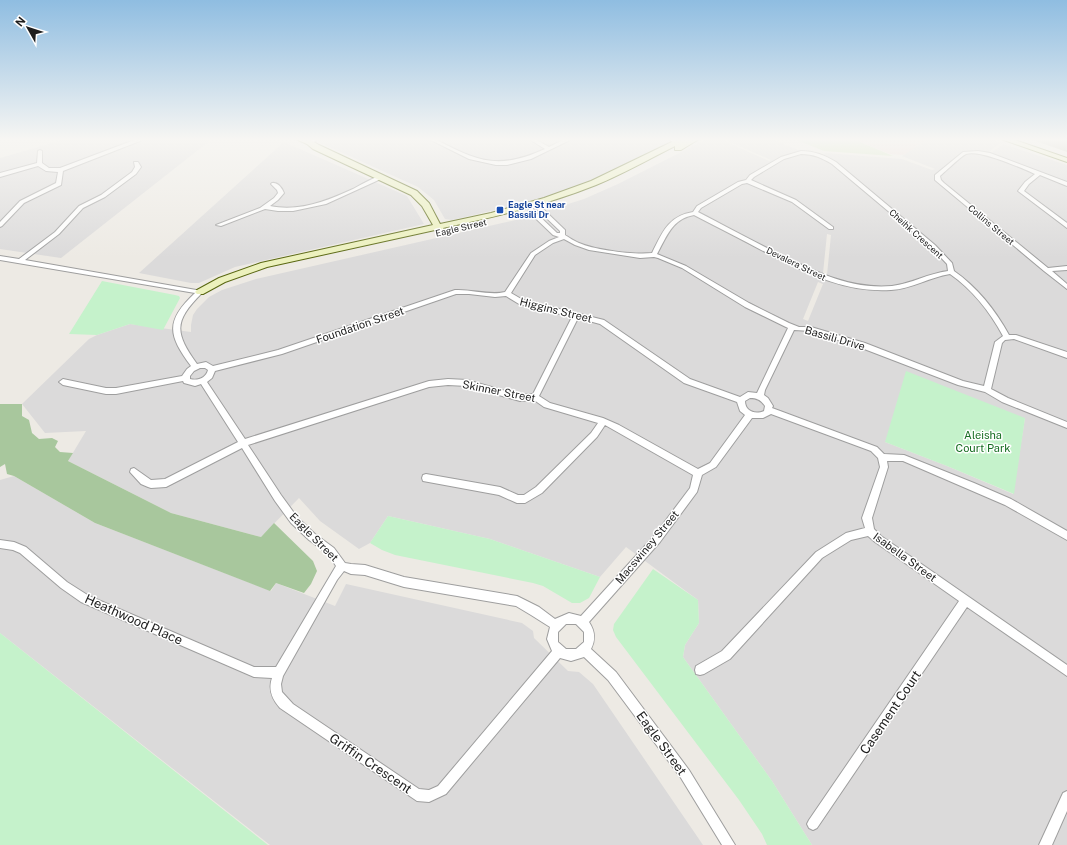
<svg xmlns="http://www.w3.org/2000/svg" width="1067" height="845" font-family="'Public Sans',sans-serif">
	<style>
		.residential { fill: #dbdada; fill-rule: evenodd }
		.commercial { fill: #ecd7d5 }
		.construction { fill: #c0c0b1 }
		.grass { fill: #c6e1af }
		.forest { fill: #a8c79d }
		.park { fill: #c5f2cb }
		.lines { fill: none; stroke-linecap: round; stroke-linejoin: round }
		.street-casing { stroke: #9e9e9e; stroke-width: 2 }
		.secondary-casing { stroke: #596711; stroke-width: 2 }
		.street { fill: #fff; fill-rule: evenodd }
		.secondary { fill: #ecf1bd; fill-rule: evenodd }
		.transit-dot { fill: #1a4fb4; stroke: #fff; stroke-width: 1.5 }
		.labels { text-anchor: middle; stroke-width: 3; stroke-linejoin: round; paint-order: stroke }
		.far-transit-label { font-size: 9px; font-weight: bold; fill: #164399; stroke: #fff; text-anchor: start }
		.far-street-label { font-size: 9px; fill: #1d1d1d; stroke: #fff }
		.street-label { font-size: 11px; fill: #1d1d1d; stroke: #fff }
		.park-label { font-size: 11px; fill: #186e23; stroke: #fff }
		.near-street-label { font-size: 13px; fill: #1d1d1d; stroke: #fff }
	</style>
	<rect width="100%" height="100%" fill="#edeae4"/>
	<g class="residential">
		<polygon points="66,139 212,139 61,258 0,249 0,158"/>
		<polygon points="312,139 677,139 568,193 452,220 445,219 434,200 418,187"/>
		<path d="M707,139h13l49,22 2,-1 -48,-21h50l34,15 9,2 10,-3 76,6 30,11 3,-1 -33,-13 25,-17h64l9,4 -11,9 2,1 12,-9 64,21v680h-255l-40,-64 -89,-124 2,-12 14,-22 -1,-23 -72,-53 -26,30 -110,-38 -102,-23 -18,27 -11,6 -39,-28 -21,-23 -38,39 -90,-24 -103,-52 18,-30 -41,2 -23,-29 67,-65 8,-4 33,-11 61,8v-7l2,-10 4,-6 12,-12 13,-7 34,-11 264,-60 64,-20 34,-15zM827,234l4,1 -4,40 -4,-2zM818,282l5,2 -15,37 -5,-2zM1025,418l-12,76 -66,-28 -62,-24z"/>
		<polygon points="284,142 407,196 424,224 235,267 199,283 191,283 139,273"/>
		<polygon points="14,476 95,523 271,591 276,583 335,606 346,584 522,623 533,631 534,638 568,671 579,672 593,684 703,845 270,845 0,633 0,480"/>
	</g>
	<polygon class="commercial" points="853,139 927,139 904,155 890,154"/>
	<polygon class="construction" points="1030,139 1067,139 1067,152"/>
	<polygon class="grass" points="794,139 853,139 893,156 824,151"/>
	<polygon class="forest" points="0,404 22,404 22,416 29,420 32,433 39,439 52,438 58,441 55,447 60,452 73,453 68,461 171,513 261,537 274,523 313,561 317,571 311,584 304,593 276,583 270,591 95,523 14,476 7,474 5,464 0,467"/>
	<g class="park">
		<polygon points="102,281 175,295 179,296 180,298 163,330 130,324 97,335 69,334"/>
		<polygon points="906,371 1025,418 1014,494 947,466 885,442"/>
		<polygon points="388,516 490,539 600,577 589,598 580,603 572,603 543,586 533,583 395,555 382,550 370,543"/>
		<polygon points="653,569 698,600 699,623 685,645 683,657 772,781 812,845 767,845 762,834 739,800 616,637 613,630 614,624"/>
		<polygon points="0,633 268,845 0,845"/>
	</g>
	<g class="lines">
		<defs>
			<g id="street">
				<polygon points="137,139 145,139 63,171 61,185 24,203 2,226 0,227 0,222 20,201 56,183 58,172 46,171 38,166 0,177 0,173 37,163 38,151 40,150 42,151 42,163 49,168 60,168"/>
				<polygon points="312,139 319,139 312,143 308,143 308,141"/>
				<path d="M429,139h6c43,23 64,31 110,10l-16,-10h6l14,8 16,-8h7l-41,20 -24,6h-11l-27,-6z"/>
				<polygon points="668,139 674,139 685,146 681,147"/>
				<path d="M801,151c14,0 23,4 35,11l99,83 17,18 2,8c23,16 42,40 55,64h7l51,17v6l-53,-19 -9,1 -3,3 -11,46 17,9 59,24v6l-65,-26 -17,-10 -27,-7 -99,-38 -48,-16 -17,-1 -29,60 -1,5 4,3 5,8 -1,2 105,39 7,7 20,1 70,28 37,16 56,32v9l-62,-35 -102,-44h-16l1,6 -16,51 2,11 7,7 186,129v11l-100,-69 -150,221 -4,2 -4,-2 -2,-4 2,-4 150,-219 -84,-59 -7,-6 -17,4 -29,18 -92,101 -26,15 -4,1 -4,-1 -1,-4 1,-4 26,-15 94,-99 30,-19 19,-5 -3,-10 18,-51 -2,-9 -7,-7 -100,-37 -8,4h-11l-36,49 -14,8 -5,17 -37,50 -71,80c6,9 7,17 2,27l25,23 73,98 46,75h-13l-41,-67 -73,-98 -24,-23 -13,4 -11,-3 -114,136 -17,8 -12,-1 -137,-93c-8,-9 -12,-18 -8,-30l-18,-1 -173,-75 -20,-14 -41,-35 -7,-3 -13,-2v-8l14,2 12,5 41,35 22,14 165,71h22l60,-101 -8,-12 -19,-14 -18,-17 -16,-22 -33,-53 -76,39 -15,1 -3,-1 -7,-3 -11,-12 1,-3 3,-1 17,12 14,-1 73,-37 -37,-58 -6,2 -11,-3 -1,-2 -67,13h-10l-43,-9 -4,-3 4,-3 43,9h10l66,-12 5,-7 4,-3c-23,-31 -26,-45 4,-73l-195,-33v-4l19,3 36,-27 24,-26 22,-11 31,-23 3,-5 -1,-5h4l3,5 -5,7 -31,23 -22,11 -24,26 -34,26 177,31v2c-28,28 -28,39 -5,71l9,-2 7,4 65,-16 177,-60c17,-1 34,6 50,2l26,-39 18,-12 10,-4 -6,-2 -24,-23 -1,-8 13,3 24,23v5c5,3 9,6 14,8 16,7 55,12 73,10 10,-20 16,-37 41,-41l4,-6 41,-24 8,-2 4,-5 31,-18zM801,154c13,0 21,4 31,10l99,83 16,17 1,7c-19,2 -37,13 -56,15 -44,4 -82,-17 -121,-36 -24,-12 -48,-25 -73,-38l3,-4 41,-24 5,-1 45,19 37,27h4v-2l-37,-27 -45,-20 3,-3 30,-18zM533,208l4,1 23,22v2h-3l-23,-22zM694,215c25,13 49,25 73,38 40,20 78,40 124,37 21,-1 39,-13 59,-16 22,15 40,38 53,62l-8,6 -11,44 -21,-5 -98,-38 -54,-16h-12l-10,-4 -40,-20 -63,-37 -29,-12c10,-18 15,-35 37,-39zM564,239l11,6 14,5 51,8 14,-1 4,1 24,10 63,39 43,21 -31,65 -9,-1 -8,5 -50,-18 -86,-59 -81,-20 -12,-7 24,-38 18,-12zM456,294h13l26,3 11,-1 13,8 53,13 -39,77 -13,1 -53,-15 -19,-1 -19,2 -184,58 -38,-57 5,-4 3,-7 67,-17zM578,318l22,6 84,59 53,19 3,9 5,4 -35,48 -12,6 -79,-44 -16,-7 -53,-15 -11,-7zM200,368h5l3,2c-2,8 -10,11 -18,9v-3l4,-5zM448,385l19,1 53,15 14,-1 10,7 54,16 -7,10 -55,54 -12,8h-6l-18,-8 -74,-13 -3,1 -1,3 1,3 76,14 18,8h8l17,-10 55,-56 8,-12 88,50 -3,13 -36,48 -73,80 -12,-3 -14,6 -16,-12 -22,-11 -113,-19 -39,-12 -14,-1 -6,-1 -11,-15 -19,-14 -18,-17 -16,-22 -33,-50 181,-58zM750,398c7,0 11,2 15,8l-1,5c-9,4 -19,0 -19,-10zM344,571l7,3 14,1 39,12 112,19 15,9 19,12 -3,12 5,12 -114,135 -9,4 -10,-1 -126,-85 -11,-12 -1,-8 2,-8 54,-96zM566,624h10l8,8v10l-8,7h-10l-8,-7v-10z"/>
				<path d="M978,151l12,2 77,29v4l-27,-11 -11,9 -5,7 43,32v5l-49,-37 7,-9 10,-8c-14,-6 -55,-25 -69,-20 -6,3 -20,17 -26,22l1,4 3,3 104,85 19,-2v4l-15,1 15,13v5l-23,-18 -109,-91v-5l28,-23z"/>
				<path d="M381,175l3,2 -1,1 -57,26 -33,7h-15l-13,-2 -44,17 -5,-1 44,-17 14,-10 4,-5 -1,-3 -6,-6 1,-1c6,-1 10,5 12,10l-6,7 -8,6c29,6 57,-5 83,-17 9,-5 18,-10 28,-14z"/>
				<polygon points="1067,791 1067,811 1052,845 1039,845 1063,793"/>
			</g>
			<g id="secondary">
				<path d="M296,139h13l10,6 98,46 12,12 11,21 51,-11 53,-15 47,-17 87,-42h21l-18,11h-6v-4c-26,13 -52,28 -79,39 -50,20 -101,32 -153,43l2,5 -1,2h-6l-3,-5 -168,37 -42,15 -22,12h-6l-2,-2 2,-2 22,-12 42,-15 172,-38 -11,-19 -11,-11 -98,-46 -6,-5z"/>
				<polygon points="1001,139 1012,139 1067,158 1067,162"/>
			</g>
		</defs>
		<use href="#street" class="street-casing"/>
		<use href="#secondary" class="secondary-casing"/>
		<use href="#street" class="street"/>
		<use href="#secondary" class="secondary"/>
	</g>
	<linearGradient id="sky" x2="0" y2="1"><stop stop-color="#8fbde1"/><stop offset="0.54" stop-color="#f7f6f3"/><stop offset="1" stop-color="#f7f6f3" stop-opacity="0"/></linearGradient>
	<rect width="1067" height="258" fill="url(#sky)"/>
	<rect class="transit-dot" x="496" y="206" width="8" height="8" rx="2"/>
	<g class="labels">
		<g class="far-transit-label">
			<text x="508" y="208">Eagle St near<tspan x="508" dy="10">Bassili Dr</tspan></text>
		</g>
		<g class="far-street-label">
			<text transform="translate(991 225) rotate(40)" y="3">Collins Street</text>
			<text transform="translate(461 228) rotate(-13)" y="3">Eagle Street</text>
			<text transform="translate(916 234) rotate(42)" y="3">Cheihk Crescent</text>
			<text transform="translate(796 264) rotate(26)" y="3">Devalera Street</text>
		</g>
		<g class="street-label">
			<text transform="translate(556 310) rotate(14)" y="4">Higgins Street</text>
			<text transform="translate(360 325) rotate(-19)" y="4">Foundation Street</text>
			<text transform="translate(835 338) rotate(16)" y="4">Bassili Drive</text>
			<text transform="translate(499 391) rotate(11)" y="4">Skinner Street</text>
			<text transform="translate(314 537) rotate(45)" y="4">Eagle Street</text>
			<text transform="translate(647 547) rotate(-50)" y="4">Macswiney Street</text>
			<text transform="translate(905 557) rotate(36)" y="4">Isabella Street</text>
		</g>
		<g class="park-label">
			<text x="983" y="439">Aleisha<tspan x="983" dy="13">Court Park</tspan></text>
		</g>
		<g class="near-street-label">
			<text transform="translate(134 619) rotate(24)" y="5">Heathwood Place</text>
			<text transform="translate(890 712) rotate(-56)" y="5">Casement Court</text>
			<text transform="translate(662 743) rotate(54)" y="5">Eagle Street</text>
			<text transform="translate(371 763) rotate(34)" y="5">Griffin Crescent</text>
		</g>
	</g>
	<g transform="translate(28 28) rotate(309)" stroke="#ffffff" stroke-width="3" paint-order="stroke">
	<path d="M0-3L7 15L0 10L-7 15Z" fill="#1d1d1d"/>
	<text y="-6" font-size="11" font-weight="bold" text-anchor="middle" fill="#1d1d1d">N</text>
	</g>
</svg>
